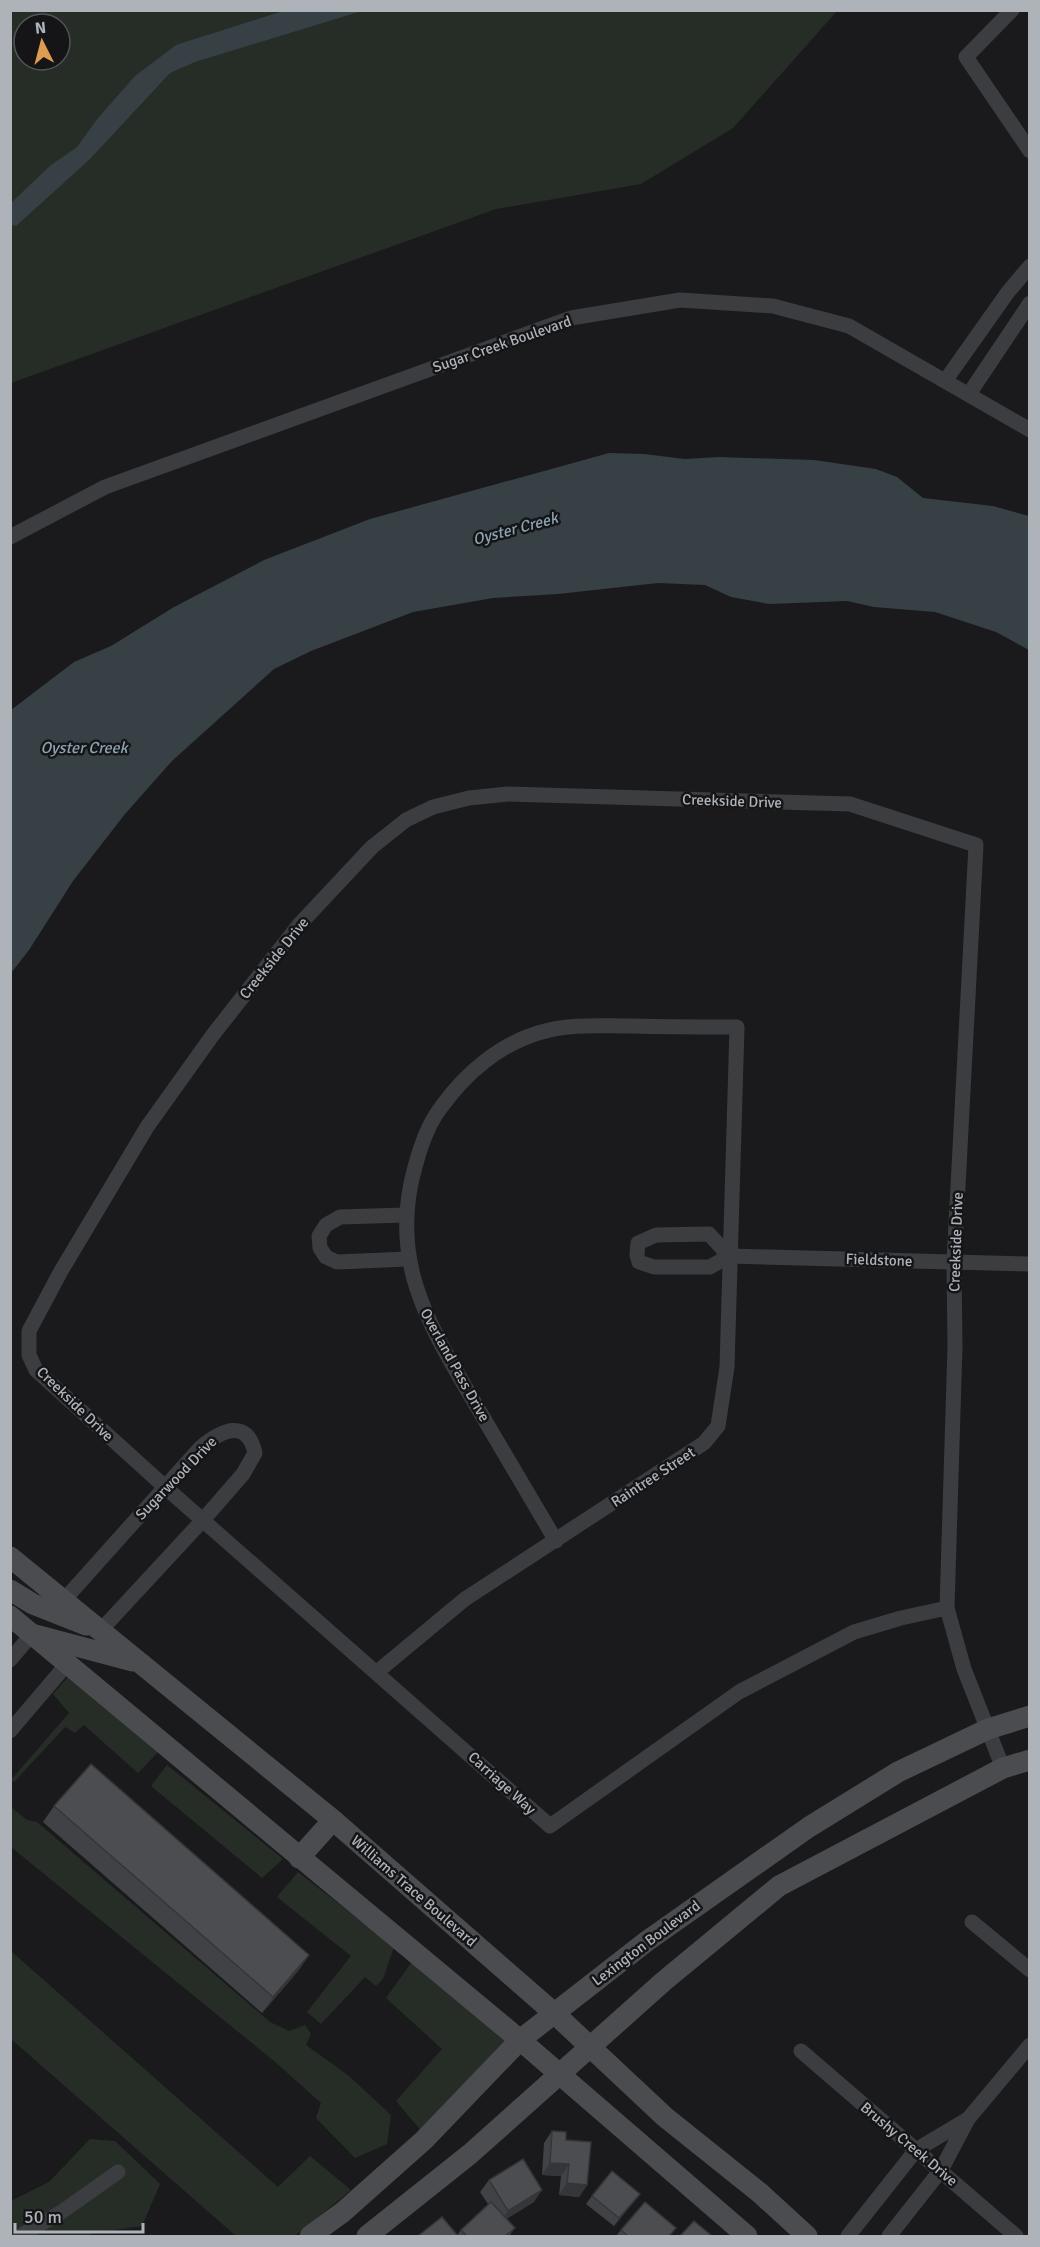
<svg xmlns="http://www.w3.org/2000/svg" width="1040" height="2247" font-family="Signika,sans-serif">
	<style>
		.green { fill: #262d27; fill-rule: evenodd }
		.water { fill: #364045 }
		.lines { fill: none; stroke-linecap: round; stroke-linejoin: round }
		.minor { stroke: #3b3d40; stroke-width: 15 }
		.secondary { stroke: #4a4c50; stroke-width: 21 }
		.wall { fill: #414246 }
		.shaded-wall { fill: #353639 }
		.building { fill: #4c4d51; stroke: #353639; stroke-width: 1.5 }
		.labels { text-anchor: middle; stroke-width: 5; stroke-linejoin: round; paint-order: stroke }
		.street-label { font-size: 15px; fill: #aeb3ba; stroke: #151517 }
		.water-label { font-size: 16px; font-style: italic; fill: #8aa3b0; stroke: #151517 }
	</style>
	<rect width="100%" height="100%" fill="#1a1a1c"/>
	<g class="green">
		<path d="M11,11h826l-104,117 -92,56 -145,25 -485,174zM24,24h36v36h-36z"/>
		<polygon points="69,1676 161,1749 138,1773 84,1725 75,1733 65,1727 14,1782 11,1780 69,1713 53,1694"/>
		<polygon points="167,1765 283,1859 262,1878 151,1786"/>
		<polygon points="11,1807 27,1820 37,1822 270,2022 289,2031 305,2025 311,2034 306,2045 349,2076 391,2115 387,2144 355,2158 316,2118 321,2103 274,2061 11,1847"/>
		<polygon points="298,1872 394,1947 383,1979 376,1986 365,1977 321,2024 307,2012 351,1956 277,1897"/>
		<polygon points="11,1951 278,2187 310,2156 351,2190 295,2236 236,2236 11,2039"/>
		<polygon points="414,1959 513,2041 423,2133 396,2101 442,2049 386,1998"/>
		<polygon points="90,2139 115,2141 160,2184 142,2226 93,2233 88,2236 11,2236 11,2201 49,2182"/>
	</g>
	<g class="water">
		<polygon points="283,11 362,11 195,62 170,73 90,159 16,226 11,225 11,203 51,165 77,147 98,118 135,76 176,45"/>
		<polygon points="609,453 644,454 685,459 719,457 814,460 876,469 897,477 923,498 993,506 1029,516 1029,650 996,632 935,612 874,607 847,601 769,604 731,597 705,585 658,583 558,594 493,598 413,612 311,651 274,669 172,761 125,814 73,881 29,950 11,973 11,710 74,662 111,646 174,607 264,560 370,519"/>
	</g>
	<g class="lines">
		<g class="minor">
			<polyline points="1012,10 966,57 1030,151"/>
			<polyline points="945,381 1008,292 1030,266"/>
			<polyline points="969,394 1030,303"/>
			<polyline points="10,537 105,487 571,318 680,300 773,306 849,326 1030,430"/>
			<polyline points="406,1215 340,1217 326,1225 319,1236 320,1248 326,1257 337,1262 408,1259"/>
			<polyline points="729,1256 709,1234 656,1235 638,1243 637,1255 639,1262 654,1267 710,1267 729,1256 1030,1264"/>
			<path d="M64,1600l137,-153c20,-16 46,-30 54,6l-12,21 -40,46 -102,110"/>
			<polyline points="947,1608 901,1618 854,1632 739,1692 550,1826 165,1487 36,1370 29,1355 29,1331 61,1271 147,1127 212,1036 298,926 372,847 406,820 433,807 469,798 508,794 850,804 976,845 954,1262 955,1346 947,1608 964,1669 1003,1768"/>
			<polyline points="10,1660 32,1634"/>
			<path d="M377,1672l88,-73 239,-156 14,-17 9,-59 10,-340c-35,0 -70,0 -105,-1 -31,0 -63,-3 -94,7 -39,12 -72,40 -96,73 -14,18 -21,39 -27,61 -28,98 18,164 65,245 25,43 51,86 76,129"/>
			<polyline points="10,1731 67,1664"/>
			<polyline points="972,1922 1030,1970"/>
			<polyline points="801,2051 1016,2236"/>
			<polyline points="20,2236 60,2213 118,2172"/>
			<polyline points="848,2236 916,2150 968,2119"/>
			<polyline points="889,2236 941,2170 968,2119 1030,2045"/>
		</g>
		<g class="secondary">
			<polyline points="10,1557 333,1820 554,2013 665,2117 760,2193 807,2236"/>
			<polyline points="10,1590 33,1604 86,1625"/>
			<polyline points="10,1616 520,2040 747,2236"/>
			<polyline points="35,1635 133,1661"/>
			<polyline points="299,1858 333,1820"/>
			<polyline points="310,2236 343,2212 424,2140 520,2040 647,1941 809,1827 898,1772 988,1729 1030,1716"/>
			<polyline points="367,2236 470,2154 664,1981 779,1886 1003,1768 1030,1760"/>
		</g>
	</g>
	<g class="wall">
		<polygon points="54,1806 309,1955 298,1971 262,2013 43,1822"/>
		<polygon points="552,2131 566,2140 587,2185 579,2197 559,2195 561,2176 542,2175 544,2143"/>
		<polygon points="489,2180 534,2202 506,2219 515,2228 509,2236 418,2236 457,2235 461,2230 488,2204 480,2192"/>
		<polygon points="640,2194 614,2226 586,2204 592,2196"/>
		<polygon points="676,2228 670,2236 616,2236 621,2230"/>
	</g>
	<g class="shaded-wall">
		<polygon points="309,1955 298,1971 262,2013 273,1997"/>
		<polygon points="550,2163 569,2164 561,2176 542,2175"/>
		<polygon points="567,2183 587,2185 579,2197 559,2195"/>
		<polygon points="542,2190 534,2202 500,2223 508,2211"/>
		<polygon points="640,2194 634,2202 614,2226 619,2218"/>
	</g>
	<g class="building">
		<polygon points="91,1764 309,1955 273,1997 54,1806"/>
		<polygon points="552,2131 566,2132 566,2140 591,2142 587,2185 567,2183 569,2164 550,2163"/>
		<polygon points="523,2159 542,2190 508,2211 489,2180"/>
		<polygon points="612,2171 640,2194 619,2218 592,2196"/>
		<polygon points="491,2202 515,2228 505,2236 467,2236 461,2230"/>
		<polygon points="645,2202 676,2228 669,2236 628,2236 621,2230"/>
		<polygon points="442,2217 458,2236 418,2236"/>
		<polygon points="694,2221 712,2236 680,2236"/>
	</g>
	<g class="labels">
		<g class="street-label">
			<text transform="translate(502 344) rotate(-19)" y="5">Sugar Creek Boulevard</text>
			<text transform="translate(732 801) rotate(2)" y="5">Creekside Drive</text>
			<text transform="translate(274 958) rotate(-51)" y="5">Creekside Drive</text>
			<text transform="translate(956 1242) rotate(-88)" y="5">Creekside Drive</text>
			<text transform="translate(879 1260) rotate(2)" y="5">Fieldstone</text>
			<text transform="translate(455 1365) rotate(61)" y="5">Overland Pass Drive</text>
			<text transform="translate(75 1404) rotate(44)" y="5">Creekside Drive</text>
			<text transform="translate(653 1477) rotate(-33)" y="5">Raintree Street</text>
			<text transform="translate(176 1478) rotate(-46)" y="5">Sugarwood Drive</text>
			<text transform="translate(502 1783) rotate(42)" y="5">Carriage Way</text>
			<text transform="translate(414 1891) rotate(41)" y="5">Williams Trace Boulevard</text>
			<text transform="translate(646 1943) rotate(-37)" y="5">Lexington Boulevard</text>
			<text transform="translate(909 2144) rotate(40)" y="5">Brushy Creek Drive</text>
		</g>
		<g class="water-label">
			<text transform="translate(515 528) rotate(-15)" y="6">Oyster Creek</text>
			<text x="84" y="753">Oyster Creek</text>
		</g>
	</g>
	<rect width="1040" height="2247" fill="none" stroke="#aeb3ba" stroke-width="24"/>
	<g transform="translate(42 42) rotate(354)"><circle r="28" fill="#151517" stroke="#525458" stroke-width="1.5"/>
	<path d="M0-4.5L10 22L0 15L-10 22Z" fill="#dd9d51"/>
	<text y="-9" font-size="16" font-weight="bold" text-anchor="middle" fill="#aeb3ba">N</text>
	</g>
	<path d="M15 2223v9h128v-9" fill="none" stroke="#aeb3ba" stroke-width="3"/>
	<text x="24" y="2223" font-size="18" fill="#aeb3ba" stroke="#151517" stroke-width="4.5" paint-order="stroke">50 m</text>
</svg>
